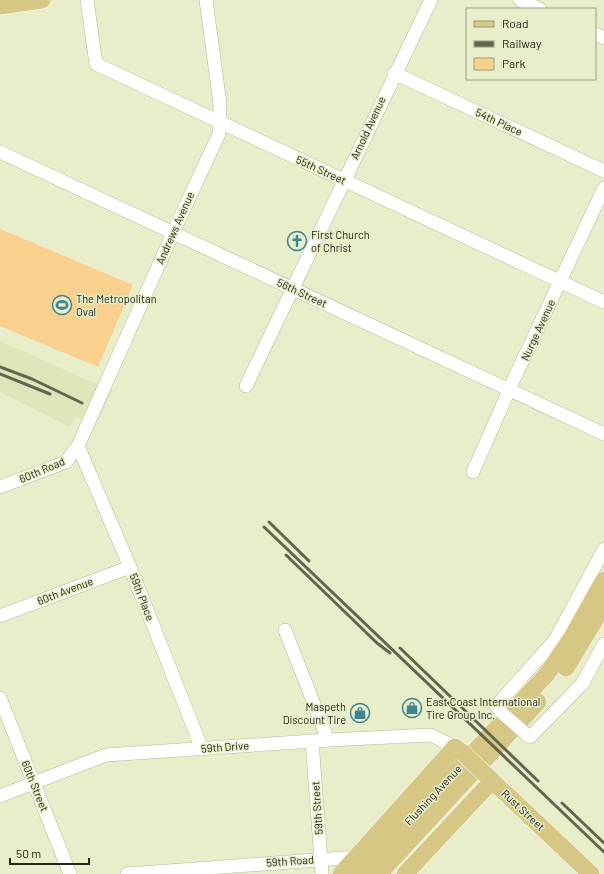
<svg xmlns="http://www.w3.org/2000/svg" width="604" height="874" font-family="Barlow,sans-serif">
	<style>
		.built { fill: #dde5b9 }
		.green { fill: #f9d08d }
		.lines { fill: none; stroke-linecap: round; stroke-linejoin: round }
		.minor-casing { stroke: #b1b794; stroke-width: 14 }
		.major-casing { stroke: #fff; stroke-width: 18 }
		.minor { stroke: #fff; stroke-width: 13 }
		.major { stroke: #d6c884; stroke-width: 17 }
		.rail { stroke: #626651; stroke-width: 3 }
		.minor-bridge-casing { stroke: #b1b794; stroke-width: 14; stroke-linecap: butt }
		.major-bridge-casing { stroke: #fff; stroke-width: 18; stroke-linecap: butt }
		.minor-bridge { stroke: #fff; stroke-width: 13 }
		.major-bridge { stroke: #d6c884; stroke-width: 17 }
		.labels { text-anchor: middle; stroke-width: 3; stroke-linejoin: round; paint-order: stroke }
		.street-label { font-size: 11px; fill: #242618; stroke: #e7eec9 }
		.poi-label { font-size: 11px; fill: #242618; stroke: #e7eec9; text-anchor: start }
	</style>
	<rect width="100%" height="100%" fill="#e7eec9"/>
	<polygon class="built" points="0,341 112,391 94,429 75,416 70,427 0,392"/>
	<polygon class="green" points="0,229 133,285 98,367 0,326"/>
	<g class="lines">
		<defs>
			<g id="minor">
				<polyline points="87,0 96,64 604,302"/>
				<polyline points="520,0 540,9"/>
				<polyline points="595,34 604,38"/>
				<polyline points="394,73 604,171"/>
				<polyline points="0,152 604,434"/>
				<polyline points="246,386 431,0"/>
				<polyline points="102,392 177,224 219,134 220,104 206,0"/>
				<polyline points="78,446 130,567 202,749"/>
				<polyline points="473,472 513,381 604,188"/>
				<polyline points="0,487 66,462 78,446 85,430"/>
				<polyline points="0,616 130,567"/>
				<polyline points="285,630 328,740"/>
				<polyline points="0,698 70,874"/>
				<polyline points="501,712 496,706 555,640 604,549"/>
				<polyline points="526,734 530,737 582,684 604,644"/>
				<polyline points="312,741 322,874"/>
				<polyline points="0,796 106,755 328,740 431,735 455,747"/>
				<polyline points="127,874 357,857"/>
			</g>
			<g id="major">
				<polyline points="0,6 42,0"/>
				<polyline points="566,668 604,605"/>
				<polyline points="487,776 591,874"/>
				<polyline points="341,874 455,747 463,753"/>
				<polyline points="360,874 547,674 572,637 604,580"/>
				<polyline points="379,874 538,702"/>
				<polyline points="405,874 492,781"/>
			</g>
		</defs>
		<use href="#minor" class="minor-casing"/>
		<use href="#major" class="major-casing"/>
		<use href="#minor" class="minor"/>
		<use href="#major" class="major"/>
		<g class="rail">
			<polyline points="0,367 32,379 82,403"/>
			<polyline points="0,374 50,394"/>
			<polyline points="269,522 309,561"/>
			<polyline points="264,527 604,852"/>
			<polyline points="286,555 377,643 390,653"/>
			<polyline points="400,648 538,781"/>
			<polyline points="562,803 604,843"/>
		</g>
		<defs>
			<g id="minor-bridge">
				<polyline points="85,430 102,392"/>
				<polyline points="501,712 526,734"/>
			</g>
			<polyline id="major-bridge" points="463,753 487,776"/>
		</defs>
		<use href="#minor-bridge" class="minor-bridge-casing"/>
		<use href="#major-bridge" class="major-bridge-casing"/>
		<use href="#minor-bridge" class="minor-bridge"/>
		<use href="#major-bridge" class="major-bridge"/>
	</g>
	<defs>
		<symbol id="church-ring" viewBox="-11 -11 22 22"><circle r="9.5" fill="#e7eec9" stroke="#3e858f" stroke-width="1.5"/><path d="M-1.2-6h2.4v3.5h3.3v2.4h-3.3V6h-2.4V-.1h-3.3v-2.4h3.3Z" fill="#3e858f"/></symbol>
		<symbol id="stadium-ring" viewBox="-11 -11 22 22"><circle r="9.5" fill="#e7eec9" stroke="#3e858f" stroke-width="1.5"/><path d="M0-5a6.5 5 0 1 0 0 10a6.5 5 0 1 0 0-10ZM-3.5-1.8h7v3.6h-7Z" fill="#3e858f"/></symbol>
		<symbol id="shop-ring" viewBox="-11 -11 22 22"><circle r="9.5" fill="#e7eec9" stroke="#3e858f" stroke-width="1.5"/><path d="M-5-2.5h2.3a2.7 3.5 0 0 1 5.4 0H5L5.5 6h-11ZM-1.5-2.5h3a1.5 2.3 0 0 0-3 0Z" fill="#3e858f"/></symbol>
	</defs>
	<g fill-rule="evenodd">
		<use href="#church-ring" x="286" y="230" width="22" height="22"/>
		<use href="#stadium-ring" x="51" y="294" width="22" height="22"/>
		<use href="#shop-ring" x="401" y="697" width="22" height="22"/>
		<use href="#shop-ring" x="349" y="702" width="22" height="22"/>
	</g>
	<g class="labels">
		<g class="street-label">
			<text transform="translate(499 122) rotate(25)" y="4">54th Place</text>
			<text transform="translate(368 128) rotate(-65)" y="4">Arnold Avenue</text>
			<text transform="translate(321 170) rotate(25)" y="4">55th Street</text>
			<text transform="translate(175 228) rotate(-66)" y="4">Andrews Avenue</text>
			<text transform="translate(302 293) rotate(25)" y="4">56th Street</text>
			<text transform="translate(538 330) rotate(-65)" y="4">Nurge Avenue</text>
			<text transform="translate(42 470) rotate(-23)" y="4">60th Road</text>
			<text transform="translate(65 591) rotate(-21)" y="4">60th Avenue</text>
			<text transform="translate(142 597) rotate(69)" y="4">59th Place</text>
			<text transform="translate(225 747) rotate(-4)" y="4">59th Drive</text>
			<text transform="translate(35 786) rotate(68)" y="4">60th Street</text>
			<text transform="translate(433 795) rotate(-47)" y="4">Flushing Avenue</text>
			<text transform="translate(317 808) rotate(-94)" y="4">59th Street</text>
			<text transform="translate(523 810) rotate(43)" y="4">Rust Street</text>
			<text transform="translate(290 861) rotate(-4)" y="4">59th Road</text>
		</g>
		<g class="poi-label">
			<text x="311" y="239">First Church<tspan x="311" dy="13">of Christ</tspan></text>
			<text x="76" y="303">The Metropolitan<tspan x="76" dy="13">Oval</tspan></text>
			<text x="426" y="706">East Coast International<tspan x="426" dy="13">Tire Group Inc.</tspan></text>
			<text x="346" y="711" text-anchor="end">Maspeth<tspan x="346" dy="13">Discount Tire</tspan></text>
		</g>
	</g>
	<rect x="466" y="8" width="130" height="72" fill="#e7eec9" stroke="#999e82"/>
	<rect x="474" y="21" width="20" height="6" fill="#d6c884" stroke="#999e82"/>
	<text x="502" y="28" font-size="12" fill="#242618">Road</text>
	<rect x="474" y="41" width="20" height="6" fill="#626651" stroke="#999e82"/>
	<text x="502" y="48" font-size="12" fill="#242618">Railway</text>
	<rect x="474" y="58" width="20" height="12" fill="#f9d08d" stroke="#999e82"/>
	<text x="502" y="68" font-size="12" fill="#242618">Park</text>
	<path d="M10 858v6h79v-6" fill="none" stroke="#242618" stroke-width="2"/>
	<text x="16" y="858" font-size="12" fill="#242618" stroke="#e7eec9" stroke-width="3" paint-order="stroke">50 m</text>
</svg>
